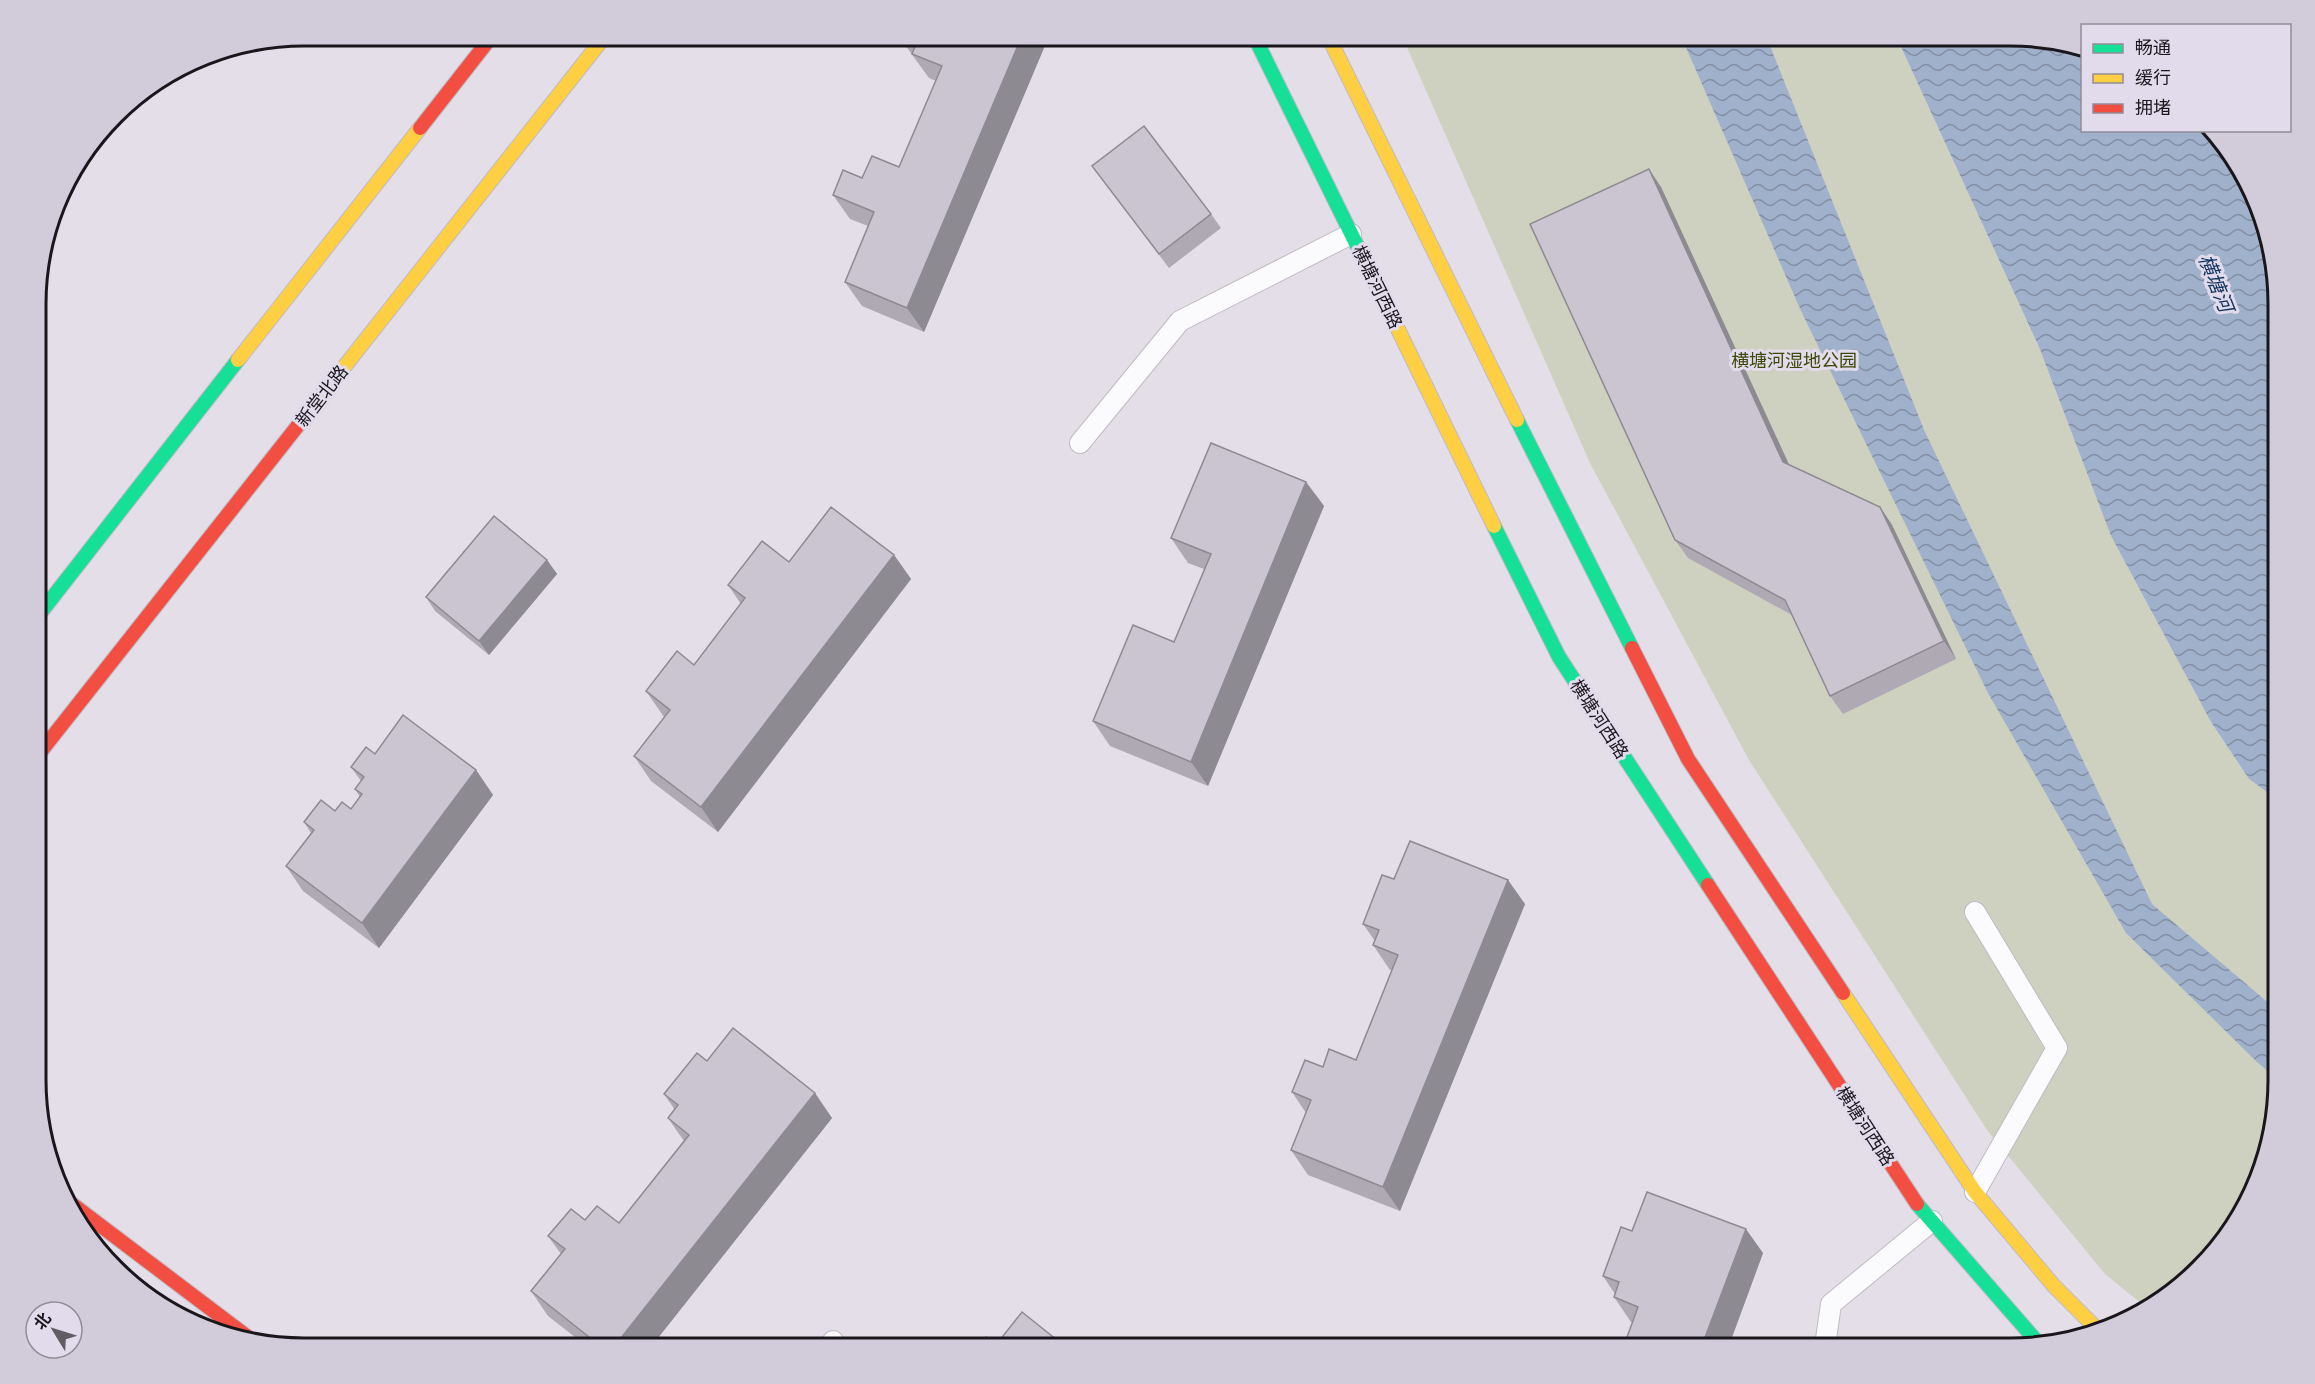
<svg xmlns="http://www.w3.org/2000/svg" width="2315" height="1384" font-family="'Titillium Web','Noto Sans SC',sans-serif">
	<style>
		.park { fill: #ced1c0 }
		.water { fill: url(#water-waves) }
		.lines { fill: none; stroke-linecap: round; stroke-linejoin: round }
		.lane-casing { stroke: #bfbbc3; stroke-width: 22 }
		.fast-casing { stroke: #bfbbc3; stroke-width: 16 }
		.slow-casing { stroke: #bfbbc3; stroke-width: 16 }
		.jam-casing { stroke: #bfbbc3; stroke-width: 16 }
		.lane { stroke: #fbfafc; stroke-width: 20 }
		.fast { stroke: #16e098; stroke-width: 14 }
		.slow { stroke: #ffcf43; stroke-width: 14 }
		.jam { stroke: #f24e42; stroke-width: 14 }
		.wall { fill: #aea9b3 }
		.shaded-wall { fill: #8d8a92 }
		.building { fill: #cac5d0; stroke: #8d8a92; stroke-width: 1.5 }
		.labels { text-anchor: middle; stroke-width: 6; stroke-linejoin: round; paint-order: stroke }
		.street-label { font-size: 18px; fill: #19161c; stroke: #e2dbeb }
		.park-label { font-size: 18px; fill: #3d4806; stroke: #e2dbeb }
		.water-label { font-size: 20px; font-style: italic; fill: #0f345e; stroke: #e2dbeb }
		.rim { fill: none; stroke: #19161c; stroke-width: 3 }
	</style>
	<defs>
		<pattern id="water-waves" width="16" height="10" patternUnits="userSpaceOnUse" patternTransform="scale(1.5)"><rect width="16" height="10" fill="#a0b1cb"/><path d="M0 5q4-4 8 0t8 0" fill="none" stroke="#828fa4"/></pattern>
	</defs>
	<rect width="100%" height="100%" fill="#e3dee8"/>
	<polygon class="park" points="1402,36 1896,36 2039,347 2111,536 2211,722 2249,779 2278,800 2278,1097 2243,1214 2200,1270 2148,1309 2105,1274 1987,1130 1749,760 1590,463"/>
	<g class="water">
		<polygon points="1681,36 1766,36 1925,432 2152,904 2278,1011 2278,1080 2257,1062 2126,933 1988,693 1801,311"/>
		<polygon points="1896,36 2011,36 2080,45 2082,46 2082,130 2207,131 2234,156 2265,219 2278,287 2278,800 2249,779 2211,722 2111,536 2039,347"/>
	</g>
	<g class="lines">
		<defs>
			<g id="lane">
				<polyline points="1080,443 1180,321 1351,234"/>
				<polyline points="1975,1192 2057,1048 1975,912"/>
				<polyline points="828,1348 833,1341"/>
				<polyline points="1832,1348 1826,1339 1831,1304 1932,1221"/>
			</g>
			<g id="fast">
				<polyline points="1254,36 1372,276"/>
				<polyline points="1517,420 1632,648"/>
				<polyline points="1494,526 1559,657 1708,885"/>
				<polyline points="38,616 238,360"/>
				<polyline points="1917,1204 2039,1344"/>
			</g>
			<g id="slow">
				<polyline points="1328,36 1517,420"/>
				<polyline points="1372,276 1494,526"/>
				<polyline points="238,360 420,128"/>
				<polyline points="311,409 605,36"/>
				<polyline points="1843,993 1975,1192 2054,1286 2095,1327"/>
			</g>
			<g id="jam">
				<polyline points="420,128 492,36"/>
				<polyline points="1632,648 1688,759 1843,993"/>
				<polyline points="38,755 311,409"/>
				<polyline points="1708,885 1917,1204"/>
				<polyline points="72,1204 253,1341"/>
			</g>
		</defs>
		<use href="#lane" class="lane-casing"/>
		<use href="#fast" class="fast-casing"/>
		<use href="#slow" class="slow-casing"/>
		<use href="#jam" class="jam-casing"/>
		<use href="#lane" class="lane"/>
		<use href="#fast" class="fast"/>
		<use href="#slow" class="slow"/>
		<use href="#jam" class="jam"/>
	</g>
	<g class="wall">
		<polygon points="1049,36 924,332 862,306 845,282 868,226 850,219 833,195 862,178 899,167 936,81 929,78 900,38"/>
		<polygon points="1092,166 1211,214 1221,228 1169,268"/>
		<polygon points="1661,187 1789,464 1880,507 1892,525 1956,659 1843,714 1830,696 1792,615 1688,558 1675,540"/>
		<polygon points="1306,482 1324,506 1208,786 1110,746 1093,721 1174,642 1204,569 1188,563 1171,538"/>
		<polygon points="894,555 911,579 718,832 651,781 634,756 664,717 646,691 694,665 741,604 728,585 789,562"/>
		<polygon points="547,560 557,574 489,655 435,611 426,597"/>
		<polygon points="375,754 476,770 493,795 379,948 303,891 286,866 311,833 304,822 335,811 351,809 360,797 355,789 361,781 351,767"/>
		<polygon points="1394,879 1525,904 1400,1211 1308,1175 1291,1150 1306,1113 1292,1092 1323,1067 1356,1060 1392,970 1390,970 1373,945 1375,941 1363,924"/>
		<polygon points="707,1061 832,1118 650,1348 589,1348 548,1316 531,1291 561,1254 548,1236 585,1220 619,1223 684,1141 668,1118 675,1110 664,1094"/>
		<polygon points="1632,1231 1763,1253 1728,1348 1623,1348 1633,1323 1631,1322 1614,1297 1615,1294 1603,1276"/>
	</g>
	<g class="shaded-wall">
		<polygon points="1022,36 1049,36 924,332 907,308"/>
		<polygon points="1649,169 1661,187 1796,480 1783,462"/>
		<polygon points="1306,482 1324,506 1208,786 1191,762"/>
		<polygon points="1880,507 1892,525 1956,659 1944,641"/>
		<polygon points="894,555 911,579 718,832 701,807"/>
		<polygon points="547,560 557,574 489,655 479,641"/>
		<polygon points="476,770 493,795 379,948 362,923"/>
		<polygon points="1508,880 1525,904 1400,1211 1383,1187"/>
		<polygon points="815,1093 832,1118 650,1348 613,1348"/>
		<polygon points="1746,1229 1763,1253 1728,1348 1701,1348"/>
	</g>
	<g class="building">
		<polygon points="900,36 1022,36 907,308 845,282 874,212 833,195 843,170 862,178 872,156 899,167 942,66 912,54 916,44 900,38"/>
		<polygon points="1144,126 1211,214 1159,254 1092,166"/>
		<polygon points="1649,169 1783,462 1880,507 1944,641 1830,696 1785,600 1675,540 1530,224"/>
		<polygon points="1211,443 1306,482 1191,762 1093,721 1133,625 1174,642 1211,554 1171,538"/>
		<polygon points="831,507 894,555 701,807 634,756 670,710 646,691 677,651 694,665 745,598 728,585 762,541 789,562"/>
		<polygon points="494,516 547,560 479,641 426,597"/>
		<polygon points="403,715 476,770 362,923 286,866 314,830 304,822 321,800 335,811 342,802 351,809 362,794 355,789 364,777 351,767 366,747 375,754"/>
		<polygon points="1410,841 1508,880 1383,1187 1291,1150 1311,1100 1292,1092 1305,1060 1323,1067 1329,1049 1356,1060 1398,955 1373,945 1379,930 1363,924 1382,875 1394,879"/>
		<polygon points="733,1028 815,1093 613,1348 603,1348 531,1291 565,1249 548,1236 571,1209 585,1220 597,1206 619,1223 689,1135 668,1118 678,1105 664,1094 697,1053 707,1061"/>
		<polygon points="1647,1192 1746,1229 1701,1348 1623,1348 1638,1307 1614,1297 1619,1282 1603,1276 1621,1227 1632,1231"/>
		<polygon points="1022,1312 1067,1348 978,1348 986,1337 996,1345"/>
	</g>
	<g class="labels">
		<g class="street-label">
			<text transform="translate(1377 287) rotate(64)" y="6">横塘河西路</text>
			<text transform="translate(322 396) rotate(-52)" y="6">新堂北路</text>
			<text transform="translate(1599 719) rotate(57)" y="6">横塘河西路</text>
			<text transform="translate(1865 1126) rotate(57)" y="6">横塘河西路</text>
		</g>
		<g class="park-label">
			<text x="1794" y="367">横塘河湿地公园</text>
		</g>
		<g class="water-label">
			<text transform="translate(2216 283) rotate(68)" y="7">横塘河</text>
		</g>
	</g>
	<path d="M0 0H2315V1384H0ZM304 46H2010A258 258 0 0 1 2268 304V1080A258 258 0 0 1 2010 1338H304A258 258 0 0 1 46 1080V304A258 258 0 0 1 304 46Z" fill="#d2cbda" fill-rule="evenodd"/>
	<path class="rim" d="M304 46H2010A258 258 0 0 1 2268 304V1080A258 258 0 0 1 2010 1338H304A258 258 0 0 1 46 1080V304A258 258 0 0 1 304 46Z"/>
	<rect x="2081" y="24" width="210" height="108" fill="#e2dbeb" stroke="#928c98" stroke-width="1.5"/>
	<rect x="2093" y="44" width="30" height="9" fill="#16e098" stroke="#928c98" stroke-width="1.5"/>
	<text x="2135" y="54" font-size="18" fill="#19161c">畅通</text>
	<rect x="2093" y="74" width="30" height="9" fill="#ffcf43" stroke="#928c98" stroke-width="1.5"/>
	<text x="2135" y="84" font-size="18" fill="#19161c">缓行</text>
	<rect x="2093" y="104" width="30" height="9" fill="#f24e42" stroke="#928c98" stroke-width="1.5"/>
	<text x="2135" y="114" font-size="18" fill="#19161c">拥堵</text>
	<g transform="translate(54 1330) rotate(308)"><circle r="28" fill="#e2dbeb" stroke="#928c98" stroke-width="1.5"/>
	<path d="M0-4.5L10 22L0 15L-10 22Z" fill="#605c63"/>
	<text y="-9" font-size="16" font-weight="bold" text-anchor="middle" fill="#19161c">北</text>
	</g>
</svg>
